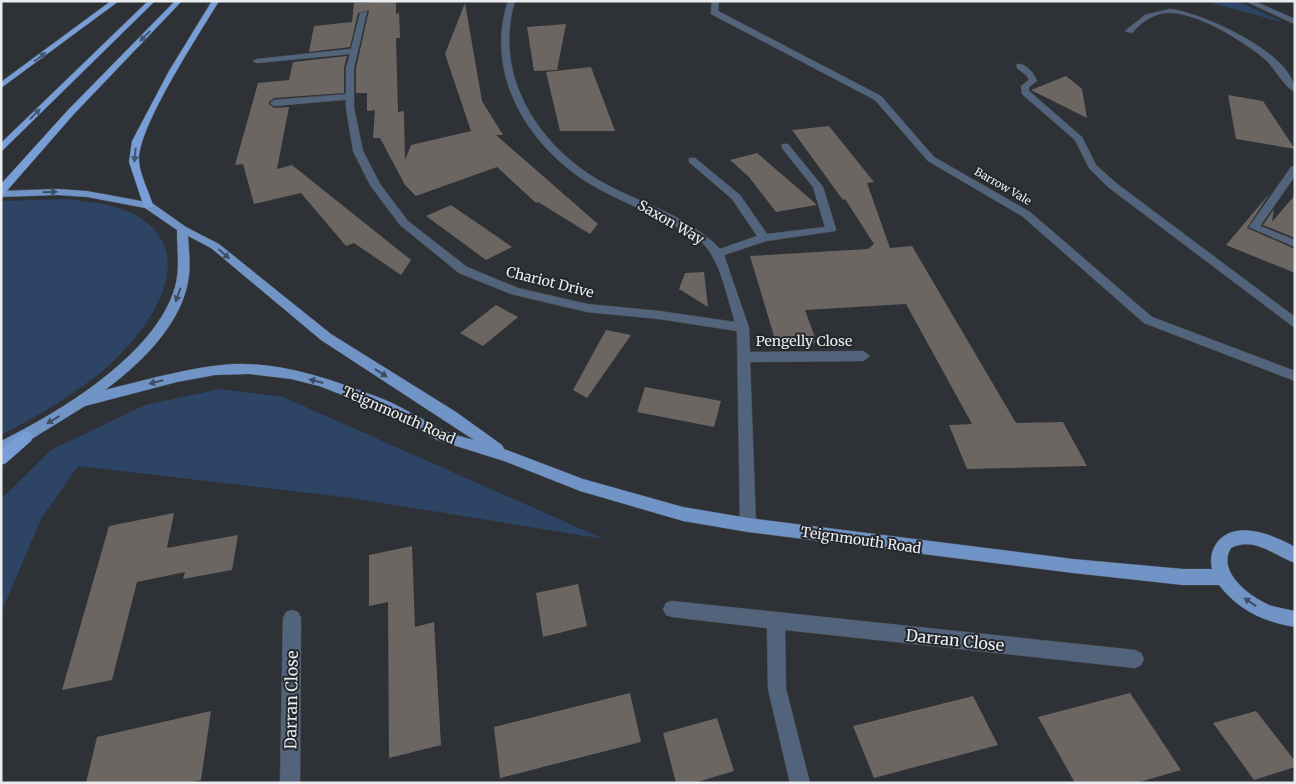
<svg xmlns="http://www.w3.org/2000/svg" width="1296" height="784" font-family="Merriweather,serif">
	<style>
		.green { fill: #2d4465 }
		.building { fill: #6b6661 }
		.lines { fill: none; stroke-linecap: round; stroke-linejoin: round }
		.service-casing { stroke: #4c4f54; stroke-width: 1 }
		.minor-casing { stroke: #4c4f54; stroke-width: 1 }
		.primary-casing { stroke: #4c4f54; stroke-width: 1 }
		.trunk-casing { stroke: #4c4f54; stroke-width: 1 }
		.service { fill: #52647c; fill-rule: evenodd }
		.minor { fill: #52647c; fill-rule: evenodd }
		.primary { fill: #7194c7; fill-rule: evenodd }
		.trunk { fill: #779ed6; fill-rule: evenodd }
		.oneway { fill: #455770 }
		.oneway2 { fill: #3f4d62 }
		.labels { text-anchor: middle; stroke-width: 4; stroke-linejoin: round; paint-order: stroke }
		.far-street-label { font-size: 11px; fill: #ebedf0; stroke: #24272c }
		.street-label { font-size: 14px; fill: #ebedf0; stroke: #24272c }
		.near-street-label { font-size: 16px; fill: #ebedf0; stroke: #24272c }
	</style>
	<rect width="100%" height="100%" fill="#2e3136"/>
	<g class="green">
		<polygon points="1204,1 1237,1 1285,23"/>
		<path d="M65,199c25,3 53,5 74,18 64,41 7,115 -32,150 -31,27 -69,49 -106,68v-234z"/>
		<polygon points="220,389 283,397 604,539 352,498 78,466 41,519 1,613 1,499 51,450 145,405"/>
	</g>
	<g class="building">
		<polygon points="396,1 396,14 399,13 400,38 396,38 398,112 404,111 405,160 411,145 471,131 445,54 465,3 482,101 503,135 496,135 598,224 590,234 538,202 536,203 497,167 416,196 405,185 380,138 373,138 375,110 367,111 367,93 356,93 356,68 369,10 358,13 350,47 309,52 314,26 352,22 354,3"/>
		<polygon points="566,24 557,70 534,71 527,27"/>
		<polygon points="347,56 344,68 344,93 274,98 269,102 269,104 274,108 289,107 277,169 292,165 411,260 401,275 354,243 346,246 301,193 254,204 243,164 235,165 258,83 289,80 293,62"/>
		<polygon points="591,67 615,131 560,131 546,72"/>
		<polygon points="1066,76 1082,89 1087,118 1031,90"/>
		<polygon points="1228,95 1263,101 1295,149 1236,139"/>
		<polygon points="829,126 874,182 867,183 890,248 912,246 1016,423 1063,422 1087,466 967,469 949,425 972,424 906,304 805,310 817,343 777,346 750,256 868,249 874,244 845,199 843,200 792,130"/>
		<polygon points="757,153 816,204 816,205 776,212 749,177 730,160"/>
		<polygon points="1270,193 1247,228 1295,249 1295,273 1226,245"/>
		<polygon points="1295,195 1295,238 1263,225 1274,209 1272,222"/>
		<polygon points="451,205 512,247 486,260 426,216"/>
		<polygon points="704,272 708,307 679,289 685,273"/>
		<polygon points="496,305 518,317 483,346 460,333"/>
		<polygon points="606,330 631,335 587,398 573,390"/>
		<polygon points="645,387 721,401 714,427 637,412"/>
		<polygon points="174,513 167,548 238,535 232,570 183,579 185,572 137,582 112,680 62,690 109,526"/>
		<polygon points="412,546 415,627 434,622 441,745 389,758 388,602 369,606 369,555"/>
		<polygon points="578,584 587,626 543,637 536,593"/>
		<polygon points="630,693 641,742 500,778 494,727"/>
		<polygon points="1130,693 1181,770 1136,783 1075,783 1038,717"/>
		<polygon points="973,696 998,745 874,778 853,726"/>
		<polygon points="211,711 201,780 188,783 86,783 97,737"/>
		<polygon points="1256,711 1295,761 1295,767 1254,780 1213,723"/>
		<polygon points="717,718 734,771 694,783 676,783 663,733"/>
	</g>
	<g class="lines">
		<defs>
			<g id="service">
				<path d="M1170,9c33,4 125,45 125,83 -11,-5 -20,-23 -28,-31 -21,-19 -74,-52 -103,-48 -12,2 -24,10 -32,20l-7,-2 20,-16z"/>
				<path d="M1017,64c9,-1 17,9 20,17l-8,6v4l53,46 14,28 20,18 179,134v11l-187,-141 -19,-19 -14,-28 -53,-46 -1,-8 8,-6 -2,-4 -10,-8z"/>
				<polygon points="350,94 354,97 353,99 274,106 270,103 274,100"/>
			</g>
			<g id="minor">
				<path d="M508,1h7c-22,71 20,140 80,177 41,25 91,35 125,71l37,-13 -25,-37 -43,-37v-4h6l45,37 27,39 58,-7 -12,-40 -31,-39v-4h6l35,43 13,42 -1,2 -69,10 -42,14 25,73 1,24 113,-1 7,5 -7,5 -113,1 6,163 -2,5 -6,2 -6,-2 -2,-5 -3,-194 -78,-12 -72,-7 -76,-18 -52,-21 -59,-48 -30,-40 -17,-34 -7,-43v-40l4,-14 -93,9 -4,-2 4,-2 94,-10 9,-36 7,-2 -13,57v40l9,43 17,33 28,37 59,46 51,21 69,16 72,7 76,11c-8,-24 -15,-66 -36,-82 -5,-5 -13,-8 -20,-12 -29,-16 -63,-28 -92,-46 -60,-38 -103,-109 -79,-181z"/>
				<polygon points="712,1 719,1 718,11 881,96 934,157 1030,212 1152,317 1295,371 1295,381 1144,323 1022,216 928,161 875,100 711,14"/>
				<polygon points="1245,1 1254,1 1295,19 1295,24"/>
				<polygon points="1295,166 1295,176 1260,226 1295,240 1295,247 1249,227 1291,167"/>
				<polygon points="672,601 1135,650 1141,653 1144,659 1141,665 1135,668 785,630 786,689 810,783 790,783 768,689 767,628 672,617 666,615 663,609 666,603"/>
				<polygon points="292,610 298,612 301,618 300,783 280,783 283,618 286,612"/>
			</g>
			<path id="primary" d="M58,189l29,2 65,12 34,24 33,17 112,90 125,78 46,33 2,4 79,30 100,28 65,11 325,41 110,10h29c-2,-9 -1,-17 4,-25 18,-26 58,-9 79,3v16c-20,-7 -41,-27 -64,-15 -15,24 20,50 41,58 7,2 15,3 23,5v16c-31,-5 -57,-17 -76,-42h-36l-110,-12 -325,-41 -65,-11 -103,-30 -76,-30 -67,-21 -61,-32 -57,-22 -28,-7 -42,-5 -34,1 -38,7 -92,24 -55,34 -29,14v-13c59,-29 155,-87 174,-154 5,-18 2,-38 2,-57l-32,-22 -58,-11 -29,-2 -57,2v-6zM188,236l23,12 110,92 153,100c-10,-3 -20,-5 -29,-9 -21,-10 -40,-23 -62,-32 -53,-20 -111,-42 -170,-33 -36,5 -72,15 -108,24 34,-25 75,-64 83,-108 3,-15 1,-30 0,-46z"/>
			<g id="trunk">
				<polygon points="111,1 119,1 1,88 1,82"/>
				<polygon points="148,1 155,1 1,152 1,143"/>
				<polygon points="175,1 182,1 74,114 5,193 1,194 1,184 68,110"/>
				<path d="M212,1h7c-19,32 -82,127 -80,160 1,14 10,31 14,44l-1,2h-8l-15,-45 3,-21 37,-70z"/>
				<polygon points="26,431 31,433 33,437 31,441 6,463 1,465 1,450 21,433"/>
			</g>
		</defs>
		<use href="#service" class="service-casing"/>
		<use href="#minor" class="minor-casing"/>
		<use href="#primary" class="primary-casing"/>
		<use href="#trunk" class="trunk-casing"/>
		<use href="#service" class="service"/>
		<use href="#minor" class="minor"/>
		<use href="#primary" class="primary"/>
		<use href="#trunk" class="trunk"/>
	</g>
	<defs><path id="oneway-solid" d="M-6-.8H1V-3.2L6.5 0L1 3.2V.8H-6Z" transform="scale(1.25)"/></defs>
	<g class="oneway">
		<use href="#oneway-solid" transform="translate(145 36) rotate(135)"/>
		<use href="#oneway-solid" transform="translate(40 57) rotate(-37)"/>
		<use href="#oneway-solid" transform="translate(35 114) rotate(-46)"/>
		<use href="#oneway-solid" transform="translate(135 155) rotate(95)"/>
	</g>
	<g class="oneway2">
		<use href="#oneway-solid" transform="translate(50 192) rotate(-1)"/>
		<use href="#oneway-solid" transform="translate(224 254) rotate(41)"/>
		<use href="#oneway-solid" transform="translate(178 295) rotate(110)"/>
		<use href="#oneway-solid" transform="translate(381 373) rotate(33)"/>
		<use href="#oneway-solid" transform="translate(316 381) rotate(-165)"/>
		<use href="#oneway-solid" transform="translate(156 382) rotate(166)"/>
		<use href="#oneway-solid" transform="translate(53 420) rotate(149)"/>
		<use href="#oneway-solid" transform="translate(1250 602) rotate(-146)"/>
	</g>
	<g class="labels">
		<g class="far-street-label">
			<text transform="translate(1003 186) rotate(30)" y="4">Barrow Vale</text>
		</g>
		<g class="street-label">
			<text transform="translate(671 222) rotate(30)" y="5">Saxon Way</text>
			<text transform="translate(550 282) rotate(14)" y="5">Chariot Drive</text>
			<text x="804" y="346">Pengelly Close</text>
			<text transform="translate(399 415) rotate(24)" y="5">Teignmouth Road</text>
			<text transform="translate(861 540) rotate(8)" y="5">Teignmouth Road</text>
		</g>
		<g class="near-street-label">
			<text transform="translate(955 640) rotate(6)" y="6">Darran Close</text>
			<text transform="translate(291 700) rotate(-89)" y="6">Darran Close</text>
		</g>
	</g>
	<rect width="1296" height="784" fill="none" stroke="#ebedf0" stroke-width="5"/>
</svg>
